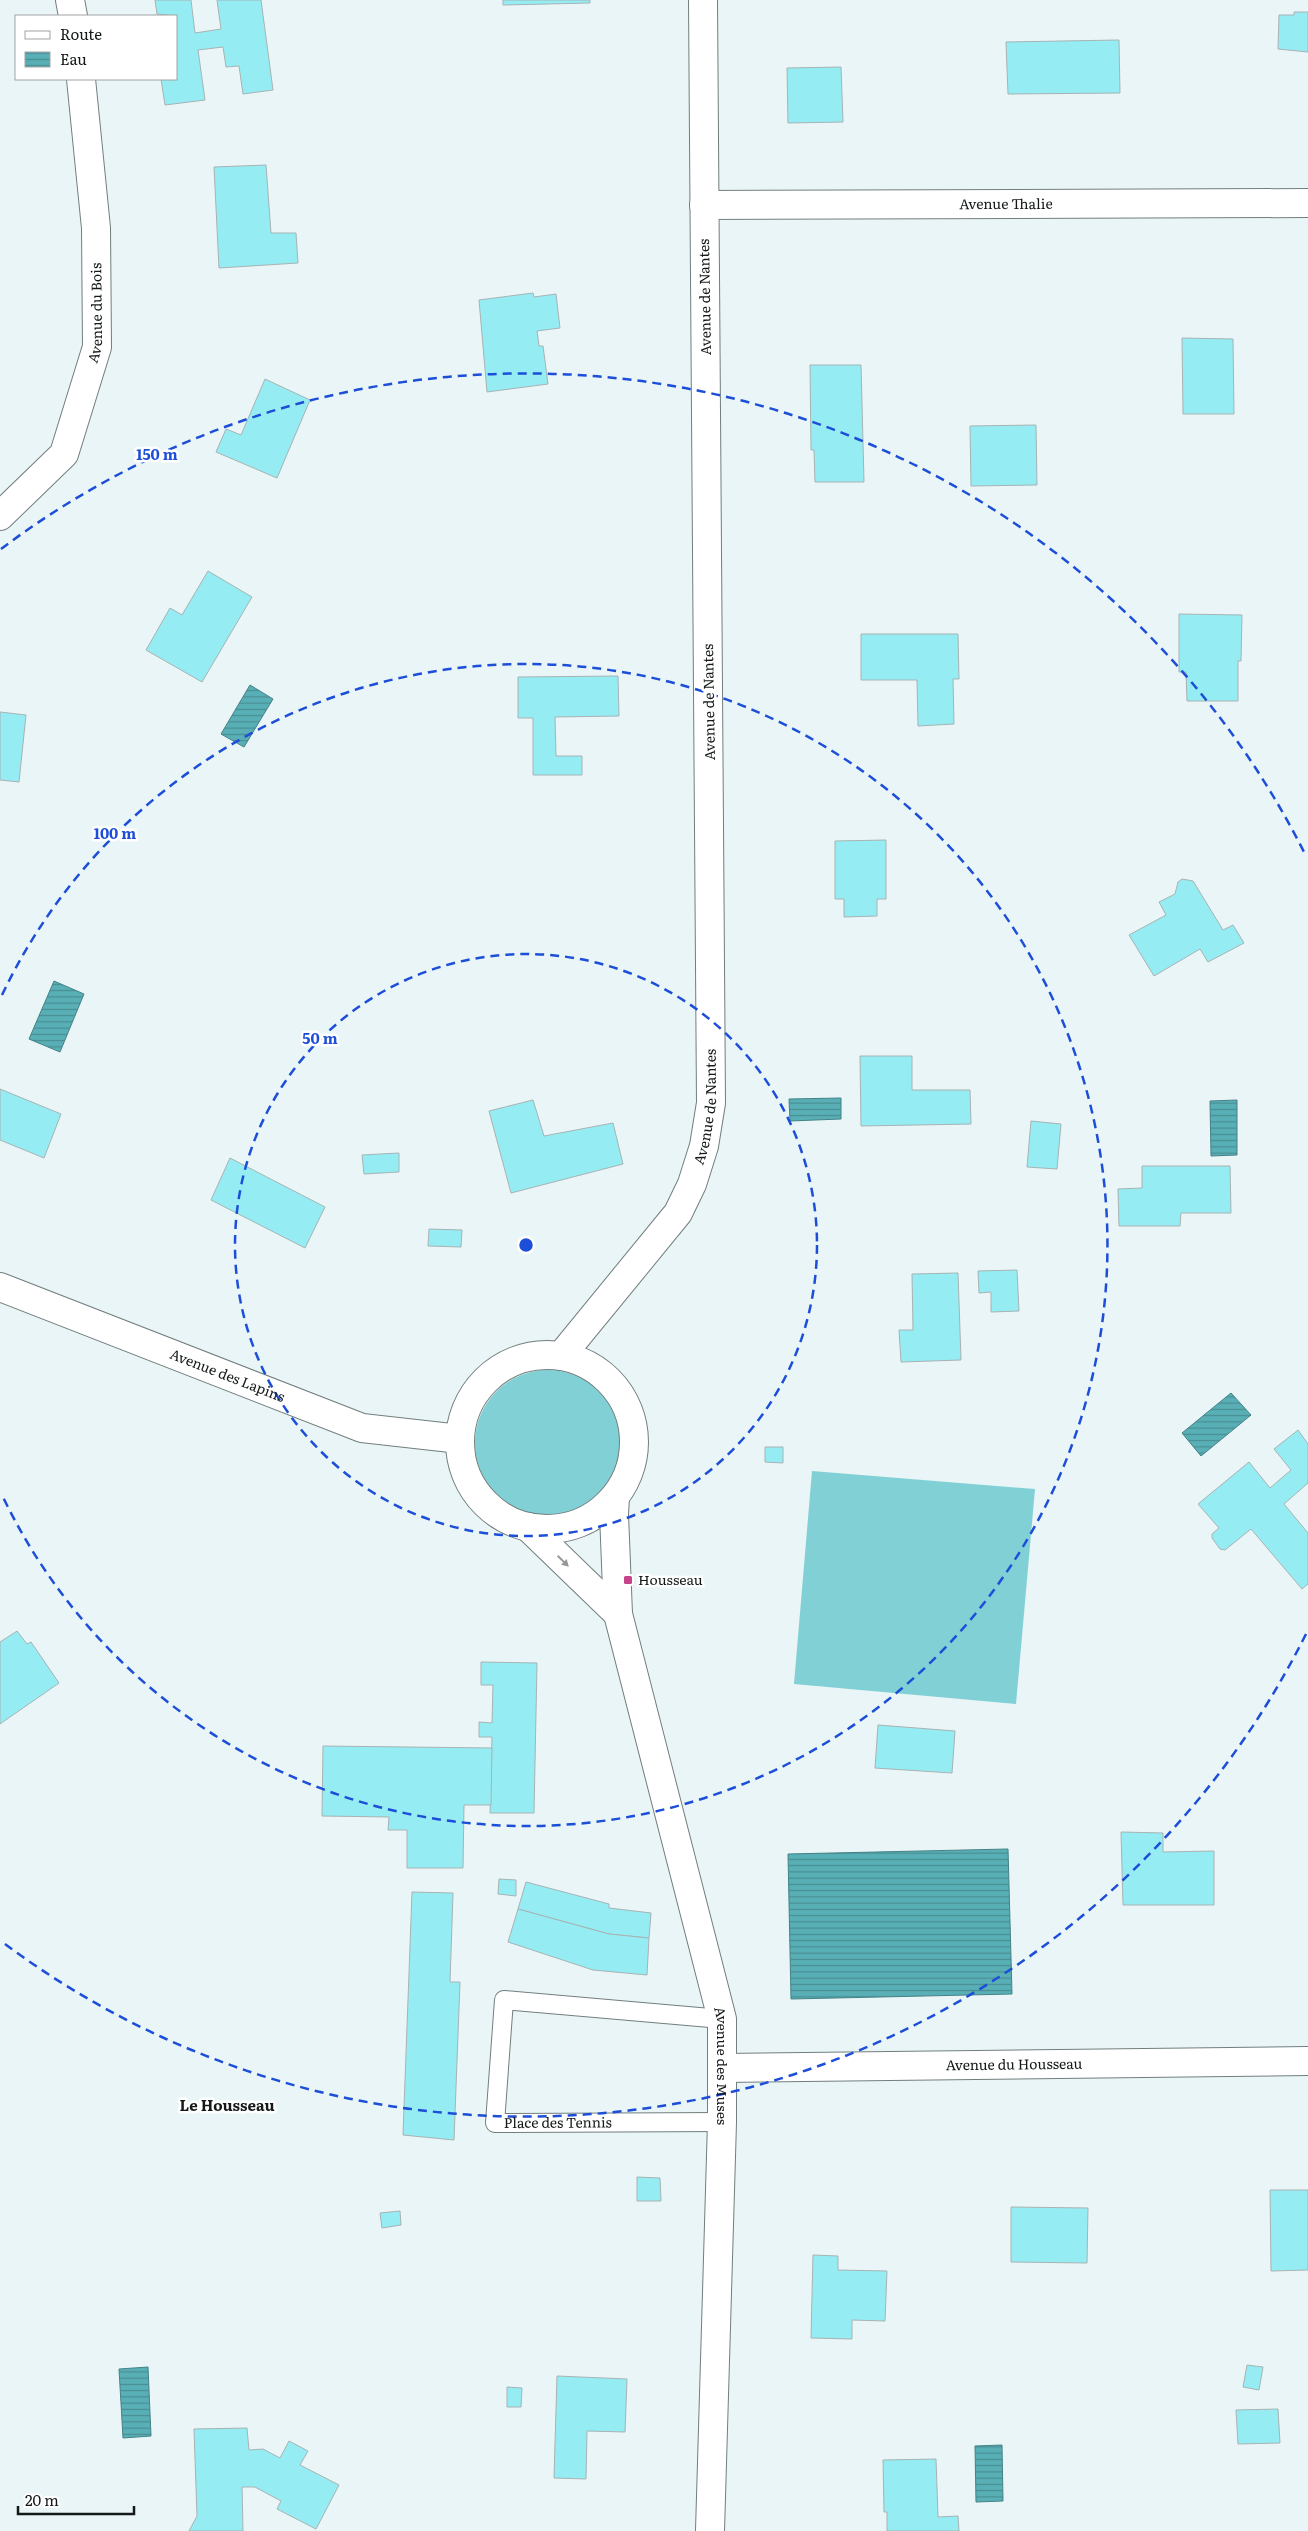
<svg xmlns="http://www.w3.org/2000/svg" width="1308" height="2531" font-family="Literata,serif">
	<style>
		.grass { fill: #81d0d6 }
		.water { fill: url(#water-rules); stroke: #448287 }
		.building { fill: #95edf3; stroke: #a7b3b4 }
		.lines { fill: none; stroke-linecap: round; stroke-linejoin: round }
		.lane-casing { stroke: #727e7e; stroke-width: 20 }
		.street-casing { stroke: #727e7e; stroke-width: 30 }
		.lane { stroke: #fff; stroke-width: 18 }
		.street { stroke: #fff; stroke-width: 28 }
		.oneway { fill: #959798 }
		.ring { fill: none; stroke: #1d4ed8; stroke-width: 2.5; stroke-dasharray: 9 6 }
		.poi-dot { fill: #c64389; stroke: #fff; stroke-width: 2 }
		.labels { text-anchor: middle; stroke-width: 5; stroke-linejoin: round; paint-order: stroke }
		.street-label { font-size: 14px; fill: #141819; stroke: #fff }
		.poi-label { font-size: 14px; fill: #141819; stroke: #fff; text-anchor: start }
		.neighbourhood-label { font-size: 15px; font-weight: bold; fill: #141819; stroke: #fff }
		.centre { fill: #1d4ed8; stroke: #fff; stroke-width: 2.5 }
		.ring-label { font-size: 15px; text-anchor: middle; font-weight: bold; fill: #1d4ed8; stroke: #fff; stroke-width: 5; stroke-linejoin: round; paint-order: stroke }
	</style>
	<defs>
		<pattern id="water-rules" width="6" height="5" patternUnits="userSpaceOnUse" patternTransform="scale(1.25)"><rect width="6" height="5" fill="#58b0b6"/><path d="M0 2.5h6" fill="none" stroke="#488e93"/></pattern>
	</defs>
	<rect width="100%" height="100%" fill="#e9f5f6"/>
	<g class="grass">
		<circle cx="548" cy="1443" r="73"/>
		<polygon points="812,1471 1035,1489 1016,1704 794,1684"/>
	</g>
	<g class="water">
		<polygon points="250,685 273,699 244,747 221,734"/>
		<polygon points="54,981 84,994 60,1052 29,1039"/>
		<polygon points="841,1098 841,1119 790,1121 789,1099"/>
		<polygon points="1237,1100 1237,1155 1211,1156 1210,1101"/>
		<polygon points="1231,1393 1251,1415 1201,1456 1182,1433"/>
		<polygon points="1008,1849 1012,1994 791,1999 788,1854"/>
		<polygon points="148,2367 151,2436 123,2438 119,2369"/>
		<polygon points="1002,2445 1003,2501 976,2502 975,2446"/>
	</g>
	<g class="building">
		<polygon points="155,0 191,0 195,33 221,29 217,0 261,0 273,90 243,94 239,66 226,67 223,47 198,50 205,100 165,105 161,79 176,79 176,16 157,14"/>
		<polygon points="503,0 590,0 590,3 503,5"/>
		<polygon points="1294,12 1308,12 1308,52 1278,49 1279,15 1294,15"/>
		<polygon points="1119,40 1120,93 1008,94 1006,42"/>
		<polygon points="841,67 843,122 788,123 787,68"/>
		<polygon points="266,165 271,233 296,233 298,263 219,268 214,167"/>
		<polygon points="533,293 534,297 556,294 560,328 537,331 539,346 543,346 548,384 487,392 479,300"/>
		<polygon points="1182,338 1233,339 1234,414 1183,414"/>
		<polygon points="810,365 861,365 864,482 815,482 814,450 811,450"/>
		<polygon points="265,379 310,400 277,478 216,452 226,429 241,435"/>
		<polygon points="1036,425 1037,485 971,486 970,426"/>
		<polygon points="208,571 252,597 202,682 146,650 170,608 182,615"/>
		<polygon points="1179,614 1242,615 1241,661 1238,661 1238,701 1187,701 1186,672 1179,672"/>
		<polygon points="861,634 958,634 959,679 953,679 954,724 918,726 917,680 861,680"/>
		<polygon points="618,676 619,716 555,717 556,756 582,756 582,775 533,775 533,718 518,718 518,677"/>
		<polygon points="0,712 26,715 19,782 0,780"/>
		<polygon points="886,840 886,899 877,899 877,916 844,917 844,899 835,899 835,841"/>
		<polygon points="1182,879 1193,881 1223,930 1233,925 1244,943 1208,962 1200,949 1154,976 1129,935 1166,915 1159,902 1175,894 1178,882"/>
		<polygon points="860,1056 912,1056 912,1090 970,1090 971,1124 861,1126"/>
		<polygon points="0,1089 61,1114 44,1158 0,1140"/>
		<polygon points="533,1100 544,1136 613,1123 623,1164 511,1193 489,1111"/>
		<polygon points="1031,1121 1061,1124 1057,1169 1027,1167"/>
		<polygon points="399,1153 399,1172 364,1174 362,1155"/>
		<polygon points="230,1158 325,1207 305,1248 211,1200"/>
		<polygon points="1142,1166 1230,1166 1231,1213 1181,1213 1180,1226 1119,1226 1118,1189 1142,1188"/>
		<polygon points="429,1229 462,1230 461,1247 428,1246"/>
		<polygon points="1017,1270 1019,1311 991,1312 991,1292 979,1293 978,1271"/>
		<polygon points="958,1273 961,1360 901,1362 899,1330 913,1330 912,1274"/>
		<polygon points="1298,1430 1308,1444 1308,1483 1284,1504 1308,1533 1308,1584 1302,1589 1251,1529 1225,1550 1220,1549 1212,1538 1212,1534 1219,1528 1198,1504 1249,1462 1270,1488 1291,1470 1274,1449"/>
		<polygon points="765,1447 783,1447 783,1463 765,1462"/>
		<polygon points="17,1631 27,1644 31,1642 59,1683 0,1724 0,1642"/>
		<polygon points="481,1662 537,1663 534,1813 490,1813 492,1737 479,1737 479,1722 492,1723 493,1685 481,1685"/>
		<polygon points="878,1725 955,1731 952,1773 875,1768"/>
		<polygon points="323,1746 492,1748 491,1805 464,1805 463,1868 407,1868 407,1830 388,1830 389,1817 322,1816"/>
		<polygon points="1121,1832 1163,1833 1163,1852 1214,1851 1214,1905 1123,1905"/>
		<polygon points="499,1879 516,1880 516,1896 498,1894"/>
		<polygon points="526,1882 609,1904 609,1908 651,1913 649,1938 609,1934 518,1909"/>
		<polygon points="412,1892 453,1893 450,1982 460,1982 454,2140 403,2135"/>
		<polygon points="518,1909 609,1934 649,1938 647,1975 593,1970 508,1942"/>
		<polygon points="637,2177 660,2178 661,2201 637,2201"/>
		<polygon points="1270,2190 1308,2190 1308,2270 1271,2271"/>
		<polygon points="1011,2207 1088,2208 1087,2263 1011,2262"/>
		<polygon points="400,2211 401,2225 382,2228 380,2213"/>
		<polygon points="813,2255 838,2256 838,2270 887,2271 885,2321 852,2320 852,2339 811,2338"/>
		<polygon points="1247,2365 1263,2367 1259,2390 1243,2387"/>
		<polygon points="557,2376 627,2379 625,2432 587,2431 586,2479 554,2478"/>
		<polygon points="507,2387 522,2388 521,2407 507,2407"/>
		<polygon points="1278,2409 1280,2443 1238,2444 1236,2410"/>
		<polygon points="247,2428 249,2450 263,2449 280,2458 289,2441 308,2451 300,2465 339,2485 316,2529 277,2509 281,2501 255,2487 242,2487 243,2531 189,2531 197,2516 194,2429"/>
		<polygon points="936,2459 938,2517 958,2516 959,2531 887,2531 887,2512 884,2512 883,2460"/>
	</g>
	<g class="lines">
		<defs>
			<g id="lane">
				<path id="s1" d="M722,2019l-218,-19 -9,123 227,-1"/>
			</g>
			<g id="street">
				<polyline points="70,0 73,16"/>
				<path id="s2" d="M704,205l604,-2"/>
				<path id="s3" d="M0,516l64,-62 33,-107 -1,-119 -15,-149"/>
				<path id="s4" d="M0,1287l362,141 98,11"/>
				<circle cx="547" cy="1442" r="87"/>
				<path id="s5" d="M561,1356l117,-143 14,-29 12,-38 7,-43 -8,-1103"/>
				<path id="s6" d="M615,1497l-1,17 4,100 104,405v103l-12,409"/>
				<polyline points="528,1527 618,1614"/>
				<path id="s7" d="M722,2068l586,-7"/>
			</g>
		</defs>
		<use href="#lane" class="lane-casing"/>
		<use href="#street" class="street-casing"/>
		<use href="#lane" class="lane"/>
		<use href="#street" class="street"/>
	</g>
	<defs><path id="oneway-solid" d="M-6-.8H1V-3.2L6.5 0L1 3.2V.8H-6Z" transform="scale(1.25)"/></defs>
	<use class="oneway" href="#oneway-solid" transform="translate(563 1561) rotate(44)"/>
	<g class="ring">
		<circle cx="526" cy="1245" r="291"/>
		<path d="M2 995A581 581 0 1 1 2 1495"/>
		<path d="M1306 1634A872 872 0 0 1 1 1941M1 549A872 872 0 0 1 1306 856"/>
	</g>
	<rect class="poi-dot" x="623" y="1575" width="10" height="10" rx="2.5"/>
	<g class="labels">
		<g class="street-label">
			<text dy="5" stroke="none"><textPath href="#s2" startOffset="302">Avenue Thalie</textPath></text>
			<text transform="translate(705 297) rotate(-91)" y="5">Avenue de Nantes</text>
			<text dy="5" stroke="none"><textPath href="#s3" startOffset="235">Avenue du Bois</textPath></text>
			<text transform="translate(709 702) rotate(-91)" y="5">Avenue de Nantes</text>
			<text dy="5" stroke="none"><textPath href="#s5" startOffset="296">Avenue de Nantes</textPath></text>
			<text dy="5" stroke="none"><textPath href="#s4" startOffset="244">Avenue des Lapins</textPath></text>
			<text dy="5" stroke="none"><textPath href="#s6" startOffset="582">Avenue des Muses</textPath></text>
			<text dy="5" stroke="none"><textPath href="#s7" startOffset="292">Avenue du Housseau</textPath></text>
			<text dy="5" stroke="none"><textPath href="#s1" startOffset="405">Place des Tennis</textPath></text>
		</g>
		<g class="poi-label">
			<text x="638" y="1585">Housseau</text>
		</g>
		<g class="neighbourhood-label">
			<text x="227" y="2111">Le Housseau</text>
		</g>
	</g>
	<circle cx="526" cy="1245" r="8" class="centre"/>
	<g class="ring-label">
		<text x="157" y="460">150 m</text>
		<text x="115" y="839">100 m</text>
		<text x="320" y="1044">50 m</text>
	</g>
	<rect x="15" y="15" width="162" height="65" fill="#ffffff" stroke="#a1a3a3"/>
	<rect x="25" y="31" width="25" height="8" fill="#ffffff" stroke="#a1a3a3"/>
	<text x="60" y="40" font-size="15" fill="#141819">Route</text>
	<rect x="25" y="52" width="25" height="15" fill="url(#water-rules)" stroke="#a1a3a3"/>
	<text x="60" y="65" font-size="15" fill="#141819">Eau</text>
	<path d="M18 2506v8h116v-8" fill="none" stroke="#141819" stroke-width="2.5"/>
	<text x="25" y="2506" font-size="15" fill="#141819" stroke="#ffffff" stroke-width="4" paint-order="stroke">20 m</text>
</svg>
